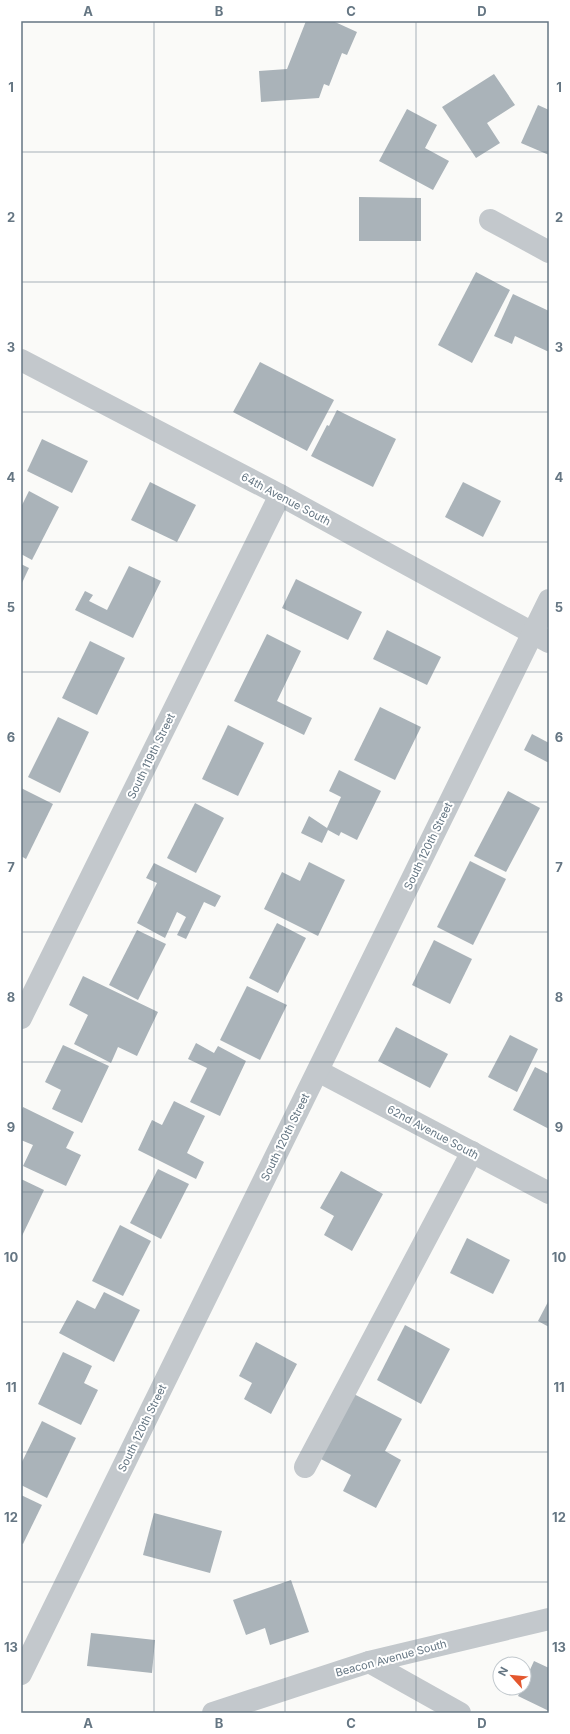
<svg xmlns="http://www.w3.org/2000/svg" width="570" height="1734" font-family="Inter,sans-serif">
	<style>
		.building { fill: #aab3b9 }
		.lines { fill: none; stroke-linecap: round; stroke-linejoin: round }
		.minor { stroke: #c3c8cc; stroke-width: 22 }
		.grid { fill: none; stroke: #657683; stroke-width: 1; stroke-opacity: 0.55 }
		.labels { text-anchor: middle; stroke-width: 4; stroke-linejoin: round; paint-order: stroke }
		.street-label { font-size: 11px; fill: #657683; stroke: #fff }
		.neatline { fill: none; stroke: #657683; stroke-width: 1.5 }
		.grid-label { font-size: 13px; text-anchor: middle; font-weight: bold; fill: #657683 }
	</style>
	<rect width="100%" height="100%" fill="#fafaf8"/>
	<g class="building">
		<polygon points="306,21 336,21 335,22 357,32 347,55 342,53 329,86 324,84 319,98 261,102 259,71 287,69"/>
		<polygon points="494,74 515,105 487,123 500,143 476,158 442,107"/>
		<polygon points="538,105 549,110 549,155 521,143"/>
		<polygon points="407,109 437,125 425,148 449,161 433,190 379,161"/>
		<polygon points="359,197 421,198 421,241 359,241"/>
		<polygon points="476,272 510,290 472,363 438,345"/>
		<polygon points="513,294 549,311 549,352 515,336 512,344 494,336"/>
		<polygon points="260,362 334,400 307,451 233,412"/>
		<polygon points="337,410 396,439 373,487 311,456 327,425 329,426"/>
		<polygon points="42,439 88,461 72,493 27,471"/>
		<polygon points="150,482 196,505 177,542 131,520"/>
		<polygon points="463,482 501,501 483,537 445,517"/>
		<polygon points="29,491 59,507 32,560 21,554 21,507"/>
		<polygon points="21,564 29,568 21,585"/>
		<polygon points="129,566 161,581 133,638 75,610 85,591 93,595 89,601 107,610"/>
		<polygon points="296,579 362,612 348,640 282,608"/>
		<polygon points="387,630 441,657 427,685 373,659"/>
		<polygon points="267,634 301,651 277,701 312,718 304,735 234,701"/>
		<polygon points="90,641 125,658 97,715 62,698"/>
		<polygon points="380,707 421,727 395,780 354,760"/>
		<polygon points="58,717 89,732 60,793 28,777"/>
		<polygon points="228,725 264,743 238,796 202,779"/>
		<polygon points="532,734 549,743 549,763 524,750"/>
		<polygon points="339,770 381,791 357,840 341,832 339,836 328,830 322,843 301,833 309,816 327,828 341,797 329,791"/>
		<polygon points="21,788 53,804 26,859 21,856"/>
		<polygon points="508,791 540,808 506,872 474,856"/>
		<polygon points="195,803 224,818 196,873 167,858"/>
		<polygon points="470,861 506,879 473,945 437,927"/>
		<polygon points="309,862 345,880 318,936 264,909 282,872 300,881"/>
		<polygon points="154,863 221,896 215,907 204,902 186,939 177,935 186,917 177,912 165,938 137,923 157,883 146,878"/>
		<polygon points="277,923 306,938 278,993 249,978"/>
		<polygon points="137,930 166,944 138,1000 109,985"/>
		<polygon points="434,940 472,959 450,1004 412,985"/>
		<polygon points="83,976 158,1012 137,1056 118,1047 111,1063 74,1044 88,1015 69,1005"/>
		<polygon points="247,986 287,1005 260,1060 220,1040"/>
		<polygon points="396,1027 448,1054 430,1088 378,1061"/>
		<polygon points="510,1035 538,1049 517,1092 488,1077"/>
		<polygon points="196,1043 214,1053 218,1046 246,1061 220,1116 190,1102 207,1068 188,1059"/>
		<polygon points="63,1045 109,1066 82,1123 52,1109 61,1090 45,1082"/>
		<polygon points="535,1067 549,1074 549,1129 513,1110"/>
		<polygon points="174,1101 205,1116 187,1153 204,1162 196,1179 138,1150 152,1120 162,1125"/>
		<polygon points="23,1107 74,1132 66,1148 81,1155 66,1186 23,1166 33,1145 21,1140 21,1112"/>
		<polygon points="158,1169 189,1184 161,1239 130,1223"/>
		<polygon points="341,1171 383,1194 352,1251 324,1235 334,1216 320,1208"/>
		<polygon points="21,1179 44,1190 21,1238"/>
		<polygon points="120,1225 151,1241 123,1296 92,1281"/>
		<polygon points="467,1238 510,1260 493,1294 450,1273"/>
		<polygon points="104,1292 140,1310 114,1362 59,1333 77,1300 95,1309"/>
		<polygon points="549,1300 549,1327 538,1321"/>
		<polygon points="405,1325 450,1349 421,1404 377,1380"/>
		<polygon points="256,1342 297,1364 271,1414 244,1399 252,1383 239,1376"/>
		<polygon points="63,1352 92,1366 84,1383 98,1390 81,1425 38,1404"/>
		<polygon points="352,1393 402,1419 385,1451 401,1460 376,1508 343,1491 351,1475 319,1458"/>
		<polygon points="42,1421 76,1438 47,1498 21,1485 21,1464"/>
		<polygon points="21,1495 42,1505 23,1544 21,1543"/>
		<polygon points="154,1513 222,1531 210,1573 143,1555"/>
		<polygon points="291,1580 309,1632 270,1645 265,1628 246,1635 233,1600"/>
		<polygon points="91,1633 155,1640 152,1673 87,1666"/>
		<polygon points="534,1661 549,1668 549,1711 518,1696 522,1688 524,1688 524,1683"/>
	</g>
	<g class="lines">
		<g class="minor">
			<polyline points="490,220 549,252"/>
			<polyline points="21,360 280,495 549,642"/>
			<polyline points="21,1018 280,495"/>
			<polyline points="318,1071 549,1193"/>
			<polyline points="305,1467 472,1152"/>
			<polyline points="369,1662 460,1713"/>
			<polyline points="21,1674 549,600"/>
			<polyline points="213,1713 369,1662 549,1619"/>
		</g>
	</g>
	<path class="grid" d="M154,21v1692M285,21v1692M416,21v1692M21,152h528M21,282h528M21,412h528M21,542h528M21,672h528M21,802h528M21,932h528M21,1062h528M21,1192h528M21,1322h528M21,1452h528M21,1582h528"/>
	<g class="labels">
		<g class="street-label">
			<text transform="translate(286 499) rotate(28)" y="4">64th Avenue South</text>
			<text transform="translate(151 756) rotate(-64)" y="4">South 119th Street</text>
			<text transform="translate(428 846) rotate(-64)" y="4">South 120th Street</text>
			<text transform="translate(433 1132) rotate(28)" y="4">62nd Avenue South</text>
			<text transform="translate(285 1137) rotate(-64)" y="4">South 120th Street</text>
			<text transform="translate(142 1428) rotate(-64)" y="4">South 120th Street</text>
			<text transform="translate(391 1658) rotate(-15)" y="4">Beacon Avenue South</text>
		</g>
	</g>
	<rect width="570" height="1734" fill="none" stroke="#ffffff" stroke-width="44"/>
	<g transform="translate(512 1676) rotate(297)"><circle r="19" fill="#ffffff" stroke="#c1c8cd"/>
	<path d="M0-3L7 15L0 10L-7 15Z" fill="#e4572e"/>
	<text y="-6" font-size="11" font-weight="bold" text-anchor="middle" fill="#657683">N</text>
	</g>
	<rect x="22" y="22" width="526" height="1690" class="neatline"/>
	<g class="grid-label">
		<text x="88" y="16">A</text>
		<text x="219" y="16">B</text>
		<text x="351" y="16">C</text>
		<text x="482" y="16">D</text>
		<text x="11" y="92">1</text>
		<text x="559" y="92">1</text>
		<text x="11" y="222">2</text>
		<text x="559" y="222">2</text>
		<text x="11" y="352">3</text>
		<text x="559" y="352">3</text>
		<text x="11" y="482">4</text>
		<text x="559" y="482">4</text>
		<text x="11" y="612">5</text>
		<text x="559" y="612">5</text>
		<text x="11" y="742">6</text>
		<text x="559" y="742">6</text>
		<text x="11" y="872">7</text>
		<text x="559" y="872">7</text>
		<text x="11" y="1002">8</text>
		<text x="559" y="1002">8</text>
		<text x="11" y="1132">9</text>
		<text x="559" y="1132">9</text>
		<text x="11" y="1262">10</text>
		<text x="559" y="1262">10</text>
		<text x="11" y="1392">11</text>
		<text x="559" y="1392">11</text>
		<text x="11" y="1522">12</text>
		<text x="559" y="1522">12</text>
		<text x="11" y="1652">13</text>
		<text x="559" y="1652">13</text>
		<text x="88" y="1728">A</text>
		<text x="219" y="1728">B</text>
		<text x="351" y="1728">C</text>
		<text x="482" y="1728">D</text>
	</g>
</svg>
